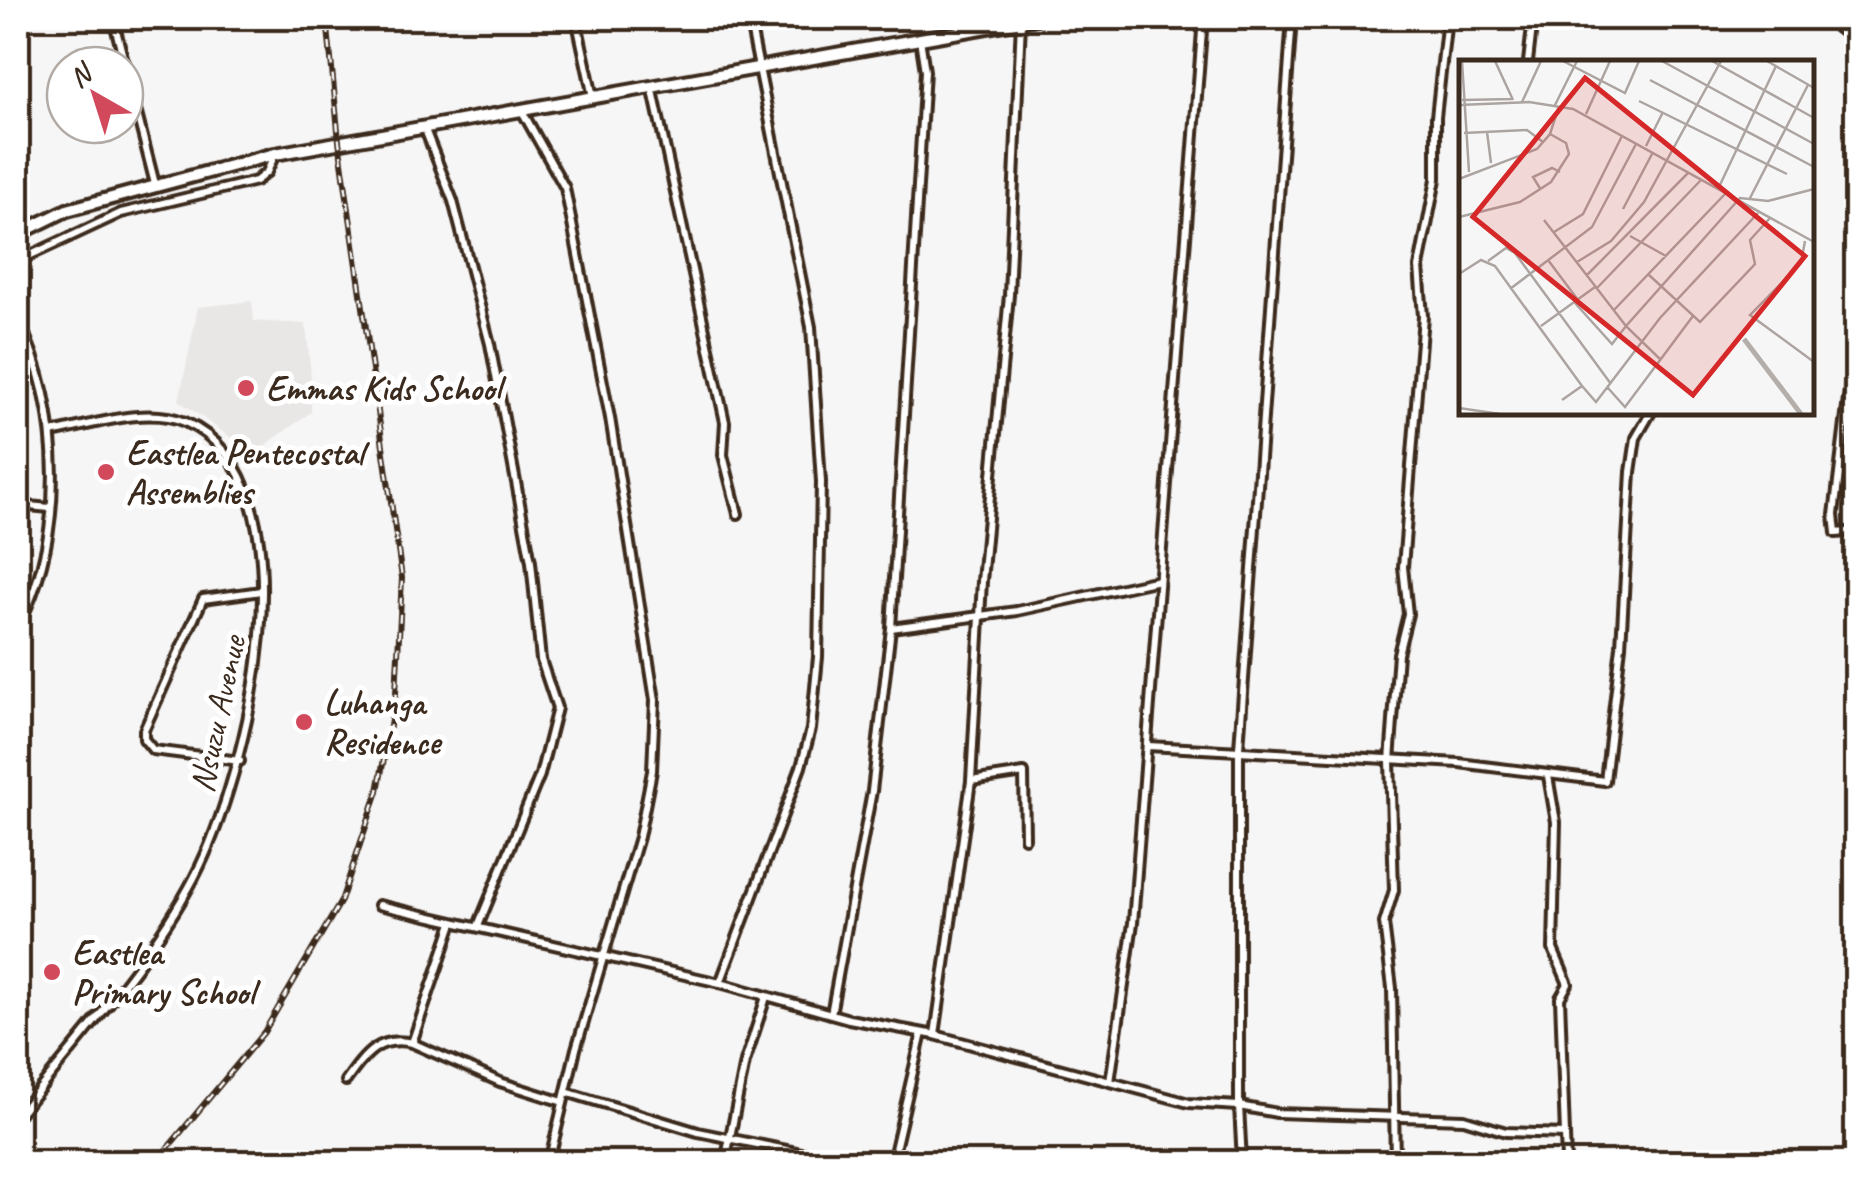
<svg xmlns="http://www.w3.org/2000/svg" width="1874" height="1180" font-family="Caveat,sans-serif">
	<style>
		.built { fill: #e9e7e6 }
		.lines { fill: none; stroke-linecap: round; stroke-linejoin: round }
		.street-casing { stroke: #3b2a1e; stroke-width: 14 }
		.primary-casing { stroke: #3b2a1e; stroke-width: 18 }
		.street { stroke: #fff; stroke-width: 6 }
		.primary { stroke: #fff; stroke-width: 10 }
		.rail-casing { stroke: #3b2a1e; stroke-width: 6 }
		.rail { stroke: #fff; stroke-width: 2.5; stroke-dasharray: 8; stroke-linecap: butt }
		.poi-dot { fill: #d1495b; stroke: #fff; stroke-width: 4 }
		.labels { text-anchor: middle; stroke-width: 10; stroke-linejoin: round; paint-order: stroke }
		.poi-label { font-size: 35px; font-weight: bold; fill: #3b2a1e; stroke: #fff; text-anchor: start }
		.street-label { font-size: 35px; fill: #3b2a1e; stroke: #fff }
		.inset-river { fill: none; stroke: #b4aeaa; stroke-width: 5 }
		.inset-road { fill: none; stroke: #aca4a0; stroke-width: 2.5 }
		.view { fill: #d62828; fill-opacity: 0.15; stroke: #d62828; stroke-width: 5 }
		.inset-edge { fill: none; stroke: #3b2a1e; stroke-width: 5 }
	</style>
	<rect width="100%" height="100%" fill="#f7f6f6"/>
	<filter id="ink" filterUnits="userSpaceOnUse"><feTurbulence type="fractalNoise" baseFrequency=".01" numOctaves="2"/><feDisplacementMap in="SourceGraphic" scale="20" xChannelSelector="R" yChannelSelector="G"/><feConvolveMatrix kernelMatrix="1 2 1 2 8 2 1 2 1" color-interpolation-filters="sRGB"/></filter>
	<g filter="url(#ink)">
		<polygon class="built" points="252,301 254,321 306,324 311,376 311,412 254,454 179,401 198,307"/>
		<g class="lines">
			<defs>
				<g id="street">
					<polyline points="113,18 125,65"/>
					<polyline points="576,18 593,97"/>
					<polyline points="1840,18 1838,28 1856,41"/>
					<polyline points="1528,62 1533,18"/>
					<polyline points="125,67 155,184"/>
					<polyline points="652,86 725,422 723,455 738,514"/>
					<polyline points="522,111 565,188 610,418 655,700 652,771 639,837 576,1049 549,1162"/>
					<polyline points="424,127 453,201 490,344 531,562 541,660 557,708 540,775 478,926"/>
					<polyline points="18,261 121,213 256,181 267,172 275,154"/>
					<path d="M18,319c45,94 48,215 0,308"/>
					<polyline points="1856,332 1834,515 1836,533 1856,531"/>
					<polyline points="18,505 50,508"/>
					<polyline points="891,628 1017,611 1159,580"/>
					<polyline points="1148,746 1459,763 1605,781 1621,646 1631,472 1636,438 1651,412"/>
					<polyline points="240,761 153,750 144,739 144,730 203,599 261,591"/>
					<polyline points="1548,776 1556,822 1553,949 1568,984 1560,998 1566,1162"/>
					<polyline points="971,781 1024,773 1025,838"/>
					<polyline points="379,905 720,983 849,1019 935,1035 1189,1103 1239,1106 1239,748 1292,18"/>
					<polyline points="720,983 801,767 811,729 818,657 821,482 811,327 749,18"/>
					<polyline points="831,1014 872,791 891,628 925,71 920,39"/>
					<polyline points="935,1035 971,781 982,581 1009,295 1021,21"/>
					<polyline points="412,1043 500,1082 563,1102"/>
					<path d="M346,1081c18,-25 32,-46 66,-38l41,-120"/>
					<polyline points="1110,1082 1133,923 1203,18"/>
					<polyline points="566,1092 698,1132 846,1162"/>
					<path d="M18,1116c60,-77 130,-151 176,-238 52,-99 127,-396 -9,-456 -39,-17 -95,4 -134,11"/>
					<polyline points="725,1162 745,1062 766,997"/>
					<polyline points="892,1162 922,1033"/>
					<polyline points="1242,1162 1239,1106 1277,1113 1464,1119 1506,1132 1565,1134"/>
					<polyline points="1395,1162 1392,988 1384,923 1394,890 1390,761 1398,654 1408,614 1403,567 1423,316 1419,267 1436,179 1436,117 1447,18"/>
				</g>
				<polyline id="primary" points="18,234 67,210 275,154 1038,18"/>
			</defs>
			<use href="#street" class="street-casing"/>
			<use href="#primary" class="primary-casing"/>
			<use href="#street" class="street"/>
			<use href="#primary" class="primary"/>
			<defs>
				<polyline id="rail" points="156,1162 264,1032 341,901 378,791 396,693 402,578 339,141 327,18"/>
			</defs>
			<use href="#rail" class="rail-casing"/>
			<use href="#rail" class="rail"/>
		</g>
	</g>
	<g class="poi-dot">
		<circle cx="246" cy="388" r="10"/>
		<circle cx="106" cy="472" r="10"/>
		<circle cx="304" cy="722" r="10"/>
		<circle cx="52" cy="972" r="10"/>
	</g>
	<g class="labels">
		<g class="poi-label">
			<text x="266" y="400">Emmas Kids School</text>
			<text x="126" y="464">Eastlea Pentecostal<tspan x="126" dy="40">Assemblies</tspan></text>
			<text x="324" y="714">Luhanga<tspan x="324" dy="40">Residence</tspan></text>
			<text x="72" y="964">Eastlea<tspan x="72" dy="40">Primary School</tspan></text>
		</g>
		<g class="street-label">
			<text transform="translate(217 714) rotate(-78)" y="12">Nsuzu Avenue</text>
		</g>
	</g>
	<g transform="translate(1459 60)">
		<rect width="355" height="355" fill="#f7f6f6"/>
		<path class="inset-river" d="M285,279l57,75"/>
		<path class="inset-road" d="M3,1l7,111M36,1l18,39M104,1l62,32 14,-32M203,1l152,83M253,1l102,57M308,1l47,27M191,20l164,87M3,40l51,-1M180,41l148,73M63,42l19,-41M0,45l70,-3 44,7 241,133M96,45l22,-44M127,54l24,-53M28,72l4,31M5,73l63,-3 16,12M187,86l17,-34M0,119l78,-30 13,-15 9,-28M260,127l57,-121M82,130l-8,-13 19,-9 8,4M290,140l59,-115M164,149l29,-55M0,157l61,-15 31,-20 18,-28 -3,-11 -16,-9M85,160l82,106 114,-128 28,3 46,-12M95,172l29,-18 39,-78M171,176l36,20M346,181l-4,22 -51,52 64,47M89,200l30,40M29,201l18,-13 9,5 96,131M118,202l34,-21 33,-39 77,-141M0,214l22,-14 14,6 87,120M128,215l101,-102M190,215l51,47 55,-58 -5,-24 20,-22M138,228l104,-108M51,229l82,-62 44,-83M116,243l37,41 14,-18 35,34M154,251l112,-117M82,266l54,-39M149,328l17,19 68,-91M103,340l20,-14 14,16 64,-84 98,-105M0,348l41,6"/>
		<path class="view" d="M126,18l220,178 -112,139 -220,-178z"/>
		<rect width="355" height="355" class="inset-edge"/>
	</g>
	<rect width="1874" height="1180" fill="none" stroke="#fff" stroke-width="60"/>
	<rect x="30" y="30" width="1814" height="1120" fill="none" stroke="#3b2a1e" stroke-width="4" filter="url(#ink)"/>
	<g transform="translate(95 95) rotate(321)"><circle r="48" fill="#ffffff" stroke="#b1aaa5" stroke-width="2.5"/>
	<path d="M0-8L18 38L0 25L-18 38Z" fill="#d1495b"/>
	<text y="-15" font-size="28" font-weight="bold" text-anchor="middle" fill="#3b2a1e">N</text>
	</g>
</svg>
